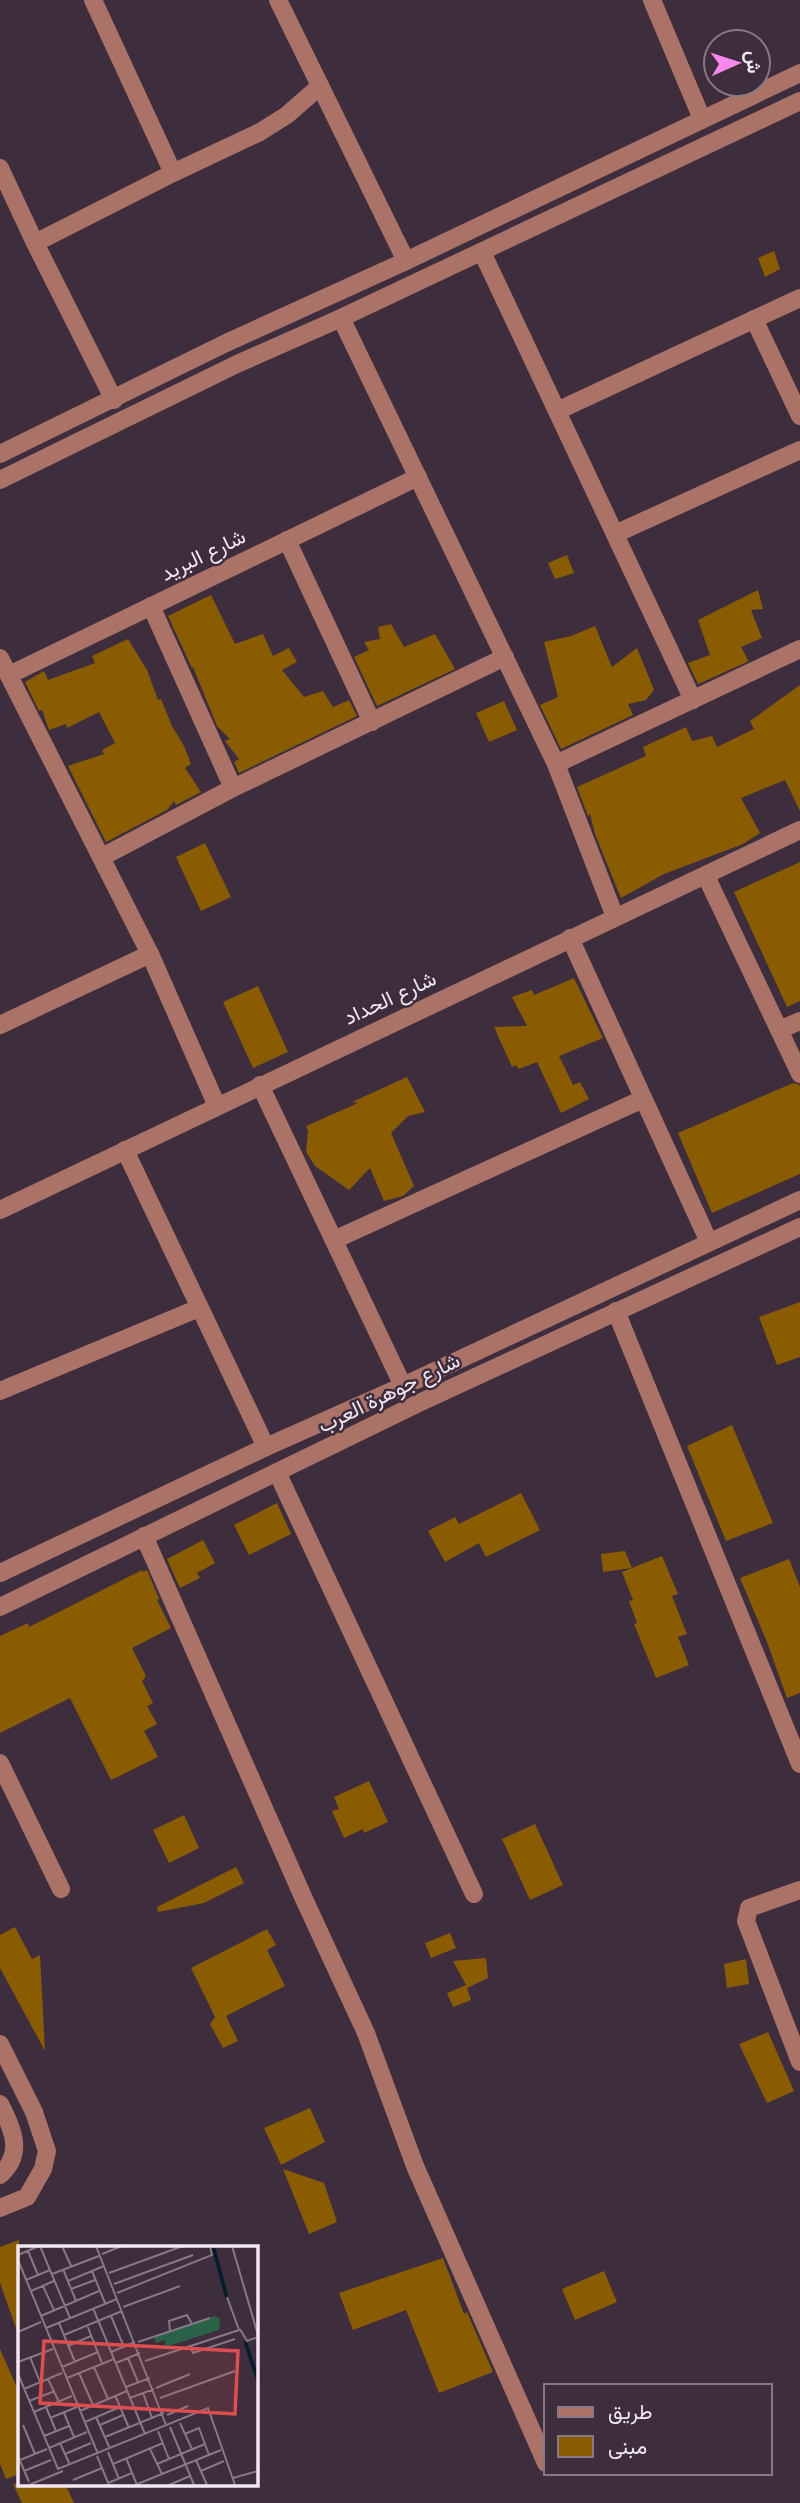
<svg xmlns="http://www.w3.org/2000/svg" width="800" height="2503" font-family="'Nunito Sans',Vazirmatn,sans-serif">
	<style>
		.building { fill: #895c02 }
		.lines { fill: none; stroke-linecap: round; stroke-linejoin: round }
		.minor { stroke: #ab7267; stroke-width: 18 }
		.labels { text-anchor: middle; stroke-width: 5; stroke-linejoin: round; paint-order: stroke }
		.street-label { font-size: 21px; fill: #f3e8f2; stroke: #3e2d3d }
		.inset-river { fill: none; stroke: #001e2a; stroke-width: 3.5 }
		.inset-road { fill: none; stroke: #867885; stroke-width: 2 }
		.view { fill: #dc4e50; fill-opacity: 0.15; stroke: #dc4e50; stroke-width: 3.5 }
		.inset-edge { fill: none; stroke: #f3e8f2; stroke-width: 3.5 }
	</style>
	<rect width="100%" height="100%" fill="#3e2d3d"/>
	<g class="building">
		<polygon points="774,251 780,269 765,277 758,258"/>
		<polygon points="567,555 574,573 555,579 548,563"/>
		<polygon points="758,590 763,609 751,610 762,638 741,647 748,660 747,662 698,684 688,663 710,655 698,620"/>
		<polygon points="211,595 235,644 263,634 273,656 289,648 297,662 282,670 304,697 323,691 333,707 349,700 357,716 239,773 234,762 239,759 225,741 230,739 217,726 193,667 192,668 168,616"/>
		<polygon points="391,624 404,647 435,634 455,669 377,706 354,657 369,650 364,642 380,639 378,627"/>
		<polygon points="595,626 612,667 637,648 654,690 646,700 628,704 633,715 561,749 540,705 558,697 544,642 571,636"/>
		<polygon points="128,639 147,670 158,700 161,699 172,726 184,746 191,764 185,768 201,792 176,805 174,801 167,810 106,842 68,766 104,754 102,750 115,743 99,712 67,728 66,724 49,730 42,710 39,711 25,682 44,671 48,680 95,663 92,656"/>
		<polygon points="800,685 800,811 785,780 741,798 760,833 743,844 664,874 621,898 595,834 590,814 588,816 577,787 646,756 643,747 686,727 692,741 712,736 717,747 754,729 750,721"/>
		<polygon points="504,701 517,730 489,742 476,713"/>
		<polygon points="205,843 231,897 201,911 176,857"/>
		<polygon points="800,862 800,1001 787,1007 734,892"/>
		<polygon points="574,978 603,1038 559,1056 573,1085 580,1082 589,1099 561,1113 537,1062 519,1069 516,1065 512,1067 494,1027 527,1026 512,997 532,990 534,995"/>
		<polygon points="258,986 288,1052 253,1068 223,1002"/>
		<polygon points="407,1077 425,1112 408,1116 391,1133 414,1186 403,1196 384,1201 370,1168 349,1190 315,1166 306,1152 308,1131 306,1126 358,1103 352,1102"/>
		<polygon points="793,1083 800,1085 800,1174 712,1213 678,1133"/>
		<polygon points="800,1302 800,1357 777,1365 759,1317"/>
		<polygon points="732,1425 773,1523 726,1541 687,1446"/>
		<polygon points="521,1493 540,1530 486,1557 479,1543 445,1562 428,1531 455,1517 459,1524"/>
		<polygon points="277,1503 291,1534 249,1555 234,1525"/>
		<polygon points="203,1540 215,1563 197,1573 200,1578 180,1588 167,1559"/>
		<polygon points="625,1551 632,1568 603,1572 601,1554"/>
		<polygon points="662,1556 678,1594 672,1596 687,1634 678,1637 689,1665 656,1678 634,1624 637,1623 629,1601 633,1600 622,1572"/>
		<polygon points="789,1559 800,1587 800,1693 787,1698 767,1642 740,1578"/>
		<polygon points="142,1570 143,1572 147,1570 159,1599 157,1600 171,1628 132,1648 146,1676 142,1681 153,1703 147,1706 157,1724 144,1731 158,1757 111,1780 70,1698 0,1733 0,1636 28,1623 29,1627"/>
		<polygon points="369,1781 388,1822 364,1833 363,1829 344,1838 332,1811 339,1809 334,1797"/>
		<polygon points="184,1815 199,1848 169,1863 153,1830"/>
		<polygon points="535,1824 563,1885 530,1900 502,1839"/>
		<polygon points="236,1867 244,1883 204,1903 158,1912 157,1907"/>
		<polygon points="15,1927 32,1959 40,1955 45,2051 0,1968 0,1935"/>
		<polygon points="267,1929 276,1945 267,1950 285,1986 226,2016 238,2041 223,2048 210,2024 215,2017 191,1968"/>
		<polygon points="450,1933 456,1948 431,1958 425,1943"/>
		<polygon points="486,1958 488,1978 467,1988 471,2000 453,2007 447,1993 466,1985 453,1961"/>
		<polygon points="746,1959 749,1984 727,1988 724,1964"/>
		<polygon points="768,2032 794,2091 767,2103 739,2044"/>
		<polygon points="310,2108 325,2142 281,2165 264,2128"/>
		<polygon points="283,2169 324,2183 337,2222 309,2234"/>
		<polygon points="19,2240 19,2330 17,2331 0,2283 0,2247"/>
		<polygon points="443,2258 464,2314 467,2312 493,2372 439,2393 406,2310 353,2330 339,2293"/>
		<polygon points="604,2271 617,2302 575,2320 562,2289"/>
		<polygon points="0,2349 19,2392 19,2474 6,2479 0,2464"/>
		<polygon points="13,2484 65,2484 74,2503 22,2503"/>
	</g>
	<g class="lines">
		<g class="minor">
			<polyline points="93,0 173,173"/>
			<polyline points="278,0 406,261"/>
			<polyline points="652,0 702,119"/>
			<polyline points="0,168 35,243 114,400"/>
			<polyline points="35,243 173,173 260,132 287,115 320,86"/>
			<polyline points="482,252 693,700"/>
			<polyline points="341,318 556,764 615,917"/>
			<polyline points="754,319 800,416"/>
			<polyline points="557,411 800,298"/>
			<polyline points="0,454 226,343 406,261 800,73"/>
			<polyline points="0,480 237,364 341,318 800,101"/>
			<polyline points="615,534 800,450"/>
			<polyline points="287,540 372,722"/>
			<polyline points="151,606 233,788"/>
			<polyline points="0,658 150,954 217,1106"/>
			<polyline points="9,675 418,477"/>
			<polyline points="556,764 800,649"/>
			<polyline points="102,857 233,788 505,657"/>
			<polyline points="706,876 800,1074"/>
			<polyline points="570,938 709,1242"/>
			<polyline points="0,1025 150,954"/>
			<polyline points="779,1030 800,1021"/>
			<polyline points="260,1085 403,1386"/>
			<polyline points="125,1150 266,1447"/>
			<polyline points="0,1210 800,830"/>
			<polyline points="334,1240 643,1099"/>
			<polyline points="616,1311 800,1764"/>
			<polyline points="0,1391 199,1308"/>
			<polyline points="277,1472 474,1894"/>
			<polyline points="144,1536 304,1899 366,2033 415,2166 546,2463"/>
			<polyline points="0,1573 266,1447 403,1386 800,1200"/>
			<polyline points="0,1607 421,1402 800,1227"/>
			<polyline points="0,1763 61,1889"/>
			<polyline points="800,1890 749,1908 746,1921 800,2062"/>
			<polyline points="0,2044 34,2112 47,2151 43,2169 27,2197 0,2208"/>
			<path d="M0,2104c13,25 24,50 0,71"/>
		</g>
	</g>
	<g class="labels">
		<g class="street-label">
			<text transform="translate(203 555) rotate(-26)" y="7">شارع البريد</text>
			<text transform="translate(390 998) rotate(-25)" y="7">شارع الحداد</text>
			<text transform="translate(389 1393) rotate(-26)" y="7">شارع جوهرة العرب</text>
		</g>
	</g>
	<g transform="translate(18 2246)">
		<rect width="240" height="240" fill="#3e2d3d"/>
		<path d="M197,70l5,3 -1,11 -54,17v-7l-9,3 -2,-6z" fill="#2b6348"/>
		<path class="inset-river" d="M195,0l14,52M227,95l13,40"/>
		<path class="inset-road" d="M22,0l30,72M44,0l9,20M78,0l70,179M214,0l26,89M10,5l10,24M84,8l20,-8M0,9l21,-9M0,14l80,194M45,23l13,32M74,25l13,32M91,27l74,-27M34,28l47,-18M8,34l24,-10M50,35l36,-15M96,38l79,-29M25,40l11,24M53,43l24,-9M13,45l23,-10M99,47l95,-38 -2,-9M105,61l57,-21M75,62l52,126M23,70l58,-25M93,70l13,31M41,77l16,39M69,79l15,38M28,82l71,-29M222,83l7,12 11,-4M152,85l-1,-10 18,-6 5,9M0,86l23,-10M46,89l58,-24M120,96l72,-24M50,100l23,-10M172,100l3,7 42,-14M93,106l24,-10M12,111l10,25M110,112l10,24M127,115l94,-31 -12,-33M0,116l35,-13M98,117l24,-10M44,121l36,-15M76,121l14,32M61,127l14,32M0,128l40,95 150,-61 27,77M49,132l47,-19M30,133l11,23M108,141l24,-9M138,142l34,-14M6,143l38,-16M125,147l9,25M97,149l14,33M112,152l24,-9M142,152l75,-27M11,155l26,-10M28,161l10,24M62,165l47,-20M16,166l38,-16M46,167l10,24M149,169l21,-9M78,171l14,32M32,172l27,-11M67,176l35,-15M162,177l12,26M5,179l12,29M82,179l23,-10M152,181l24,58M140,185l11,28M167,188l14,-6 10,27M26,190l25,-10M87,191l59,-24M42,197l10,22M31,202l38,-16M132,203l12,25M90,206l11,27M47,208l26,-11M0,210l11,26M79,210l12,29M108,212l11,27M2,214l27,-11M178,214l11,25M95,218l50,-21M139,218l48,-20M6,225l27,-11M183,225l23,-10M215,232l25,-7M55,234l29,-12M90,237l24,-10M11,239l34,-14M117,239l86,-35M151,239l21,-9"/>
		<path class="view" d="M26,95l194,10 -3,63 -195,-11z"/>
		<rect width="240" height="240" class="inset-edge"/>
	</g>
	<rect x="544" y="2384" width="228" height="91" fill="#3e2d3d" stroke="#867885" stroke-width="2"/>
	<rect x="558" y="2407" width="35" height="10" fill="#ab7267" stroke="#867885" stroke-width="2"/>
	<text x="608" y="2419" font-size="21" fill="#f3e8f2">طريق</text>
	<rect x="558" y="2436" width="35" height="21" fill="#895c02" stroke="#867885" stroke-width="2"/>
	<text x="608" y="2454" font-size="21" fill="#f3e8f2">مبنى</text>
	<g transform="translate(737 63) rotate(87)"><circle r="33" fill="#3e2d3d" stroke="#867885" stroke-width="2"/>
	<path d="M0-5L12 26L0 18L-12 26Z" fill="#f688ec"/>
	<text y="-10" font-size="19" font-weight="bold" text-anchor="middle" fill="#f3e8f2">ش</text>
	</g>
</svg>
